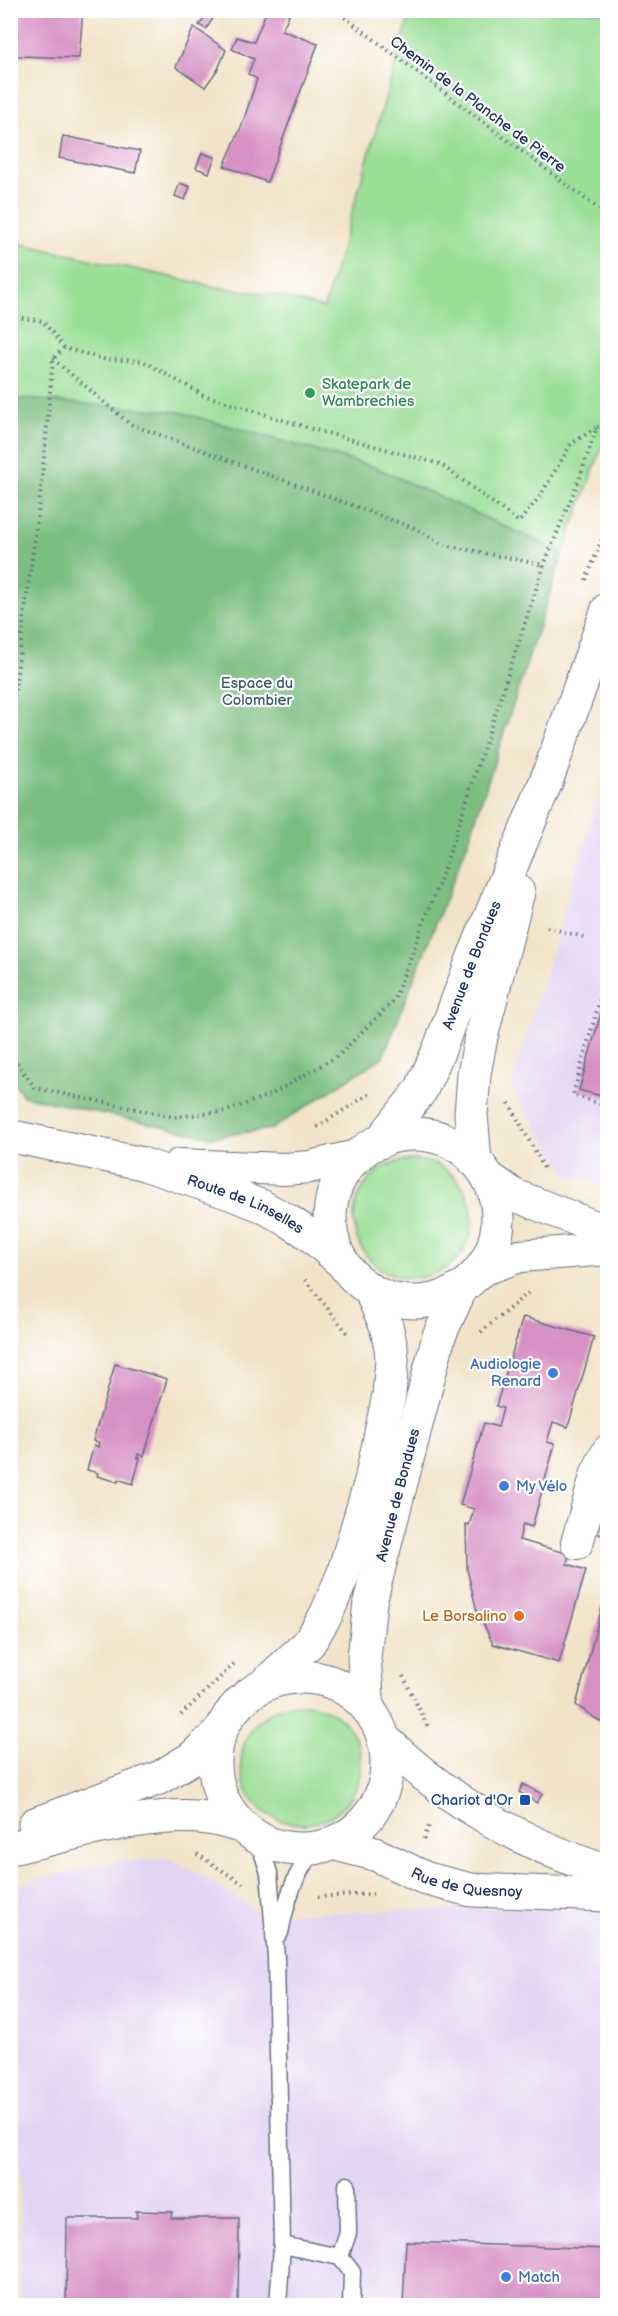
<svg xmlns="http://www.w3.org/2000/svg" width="618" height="2316" font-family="'Balsamiq Sans',sans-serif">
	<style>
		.built { fill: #e2d4f3 }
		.green { fill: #9bdf97; stroke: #5b877a; stroke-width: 1.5 }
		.forest { fill: #7cbe80; stroke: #4c766f; stroke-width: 1.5 }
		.building { fill: #d790c4 }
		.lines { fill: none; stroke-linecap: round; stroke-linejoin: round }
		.lane-casing { stroke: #666e83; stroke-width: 19 }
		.street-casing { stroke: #666e83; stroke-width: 34 }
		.secondary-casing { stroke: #666e83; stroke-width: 35 }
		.primary-casing { stroke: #666e83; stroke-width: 35 }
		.path { stroke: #666e83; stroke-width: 4; stroke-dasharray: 1.5 4.5; stroke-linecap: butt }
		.lane { stroke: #fff; stroke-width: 16 }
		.street { stroke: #fff; stroke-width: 32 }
		.secondary { stroke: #fff; stroke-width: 33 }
		.primary { stroke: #fff; stroke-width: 33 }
		.leisure-dot { fill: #2e9e5b; stroke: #fff; stroke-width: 2 }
		.shop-dot { fill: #3f7fe0; stroke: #fff; stroke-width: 2 }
		.food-dot { fill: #e8710a; stroke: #fff; stroke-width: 2 }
		.transit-dot { fill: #1a4fb4; stroke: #fff; stroke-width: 2 }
		.labels { text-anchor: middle; stroke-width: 4.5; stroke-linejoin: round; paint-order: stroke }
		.street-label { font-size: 15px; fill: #1b2f5e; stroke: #fff }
		.leisure-label { font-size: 15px; fill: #27864d; stroke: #fff; text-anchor: start }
		.park-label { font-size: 15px; fill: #3b5b6c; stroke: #fff }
		.shop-label { font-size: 15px; fill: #366cbe; stroke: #fff; text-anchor: start }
		.food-label { font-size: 15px; fill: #c56008; stroke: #fff; text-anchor: end }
		.transit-label { font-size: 15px; fill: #164399; stroke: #fff; text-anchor: end }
	</style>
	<rect width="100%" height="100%" fill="#fff"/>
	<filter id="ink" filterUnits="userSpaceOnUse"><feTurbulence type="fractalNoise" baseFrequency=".0167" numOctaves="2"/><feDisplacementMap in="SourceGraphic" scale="12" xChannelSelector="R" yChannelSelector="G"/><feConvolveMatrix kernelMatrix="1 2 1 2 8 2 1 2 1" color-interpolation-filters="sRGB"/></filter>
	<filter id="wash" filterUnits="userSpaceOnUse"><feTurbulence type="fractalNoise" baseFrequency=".008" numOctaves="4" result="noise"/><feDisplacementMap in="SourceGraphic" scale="24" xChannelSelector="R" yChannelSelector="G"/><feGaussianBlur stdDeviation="1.35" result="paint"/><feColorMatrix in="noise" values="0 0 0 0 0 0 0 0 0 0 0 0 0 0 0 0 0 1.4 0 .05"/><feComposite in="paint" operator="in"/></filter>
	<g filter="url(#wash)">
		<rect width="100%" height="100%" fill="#f2e3c8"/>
		<g class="built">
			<polygon points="607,769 607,1186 568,1175 511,1088"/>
			<polygon points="167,1858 199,1874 257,1912 274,1914 428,1909 607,1909 607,2305 20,2305 21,2174 10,2127 10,1886 101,1864"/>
		</g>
		<g class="green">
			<polygon points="411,11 607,11 607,433 563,553 374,467 179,412 12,398 17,243 216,287 274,295 324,308"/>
			<circle cx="413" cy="1219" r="59"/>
			<circle cx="301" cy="1764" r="60"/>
		</g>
		<polygon class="forest" points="12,398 179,412 374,467 563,553 468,842 383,1057 272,1129 211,1137 23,1096 11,1077"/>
		<g id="blocks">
			<g class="building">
				<polygon points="17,10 83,10 79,58 16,56"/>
				<polygon points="197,10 228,10 223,18 216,14 206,29 199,25 205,17"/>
				<polygon points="267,10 286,10 289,15 282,30 318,44 267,182 224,166 242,125 257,79 248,74 254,59 232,49 237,37 254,42"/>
				<polygon points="194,27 226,50 218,69 205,87 176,67"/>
				<polygon points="63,136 140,151 135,173 59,158"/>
				<polygon points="202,153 215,157 209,173 196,168"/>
				<polygon points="180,183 190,187 185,200 175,196"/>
				<polygon points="607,992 608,992 608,1098 579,1090"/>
				<polygon points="523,1317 594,1337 568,1427 553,1422 547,1442 555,1444 532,1527 523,1524 519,1540 569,1554 567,1564 586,1570 559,1663 493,1644 476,1608 467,1569 466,1524 469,1525 474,1509 460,1505 484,1423 498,1427 503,1408 496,1406"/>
				<polygon points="115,1364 167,1379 144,1456 138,1454 137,1458 140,1458 133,1484 118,1479 118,1482 97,1476 98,1473 87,1470 94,1445 98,1447 99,1442 93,1441"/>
				<polygon points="598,1502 608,1504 608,1537 590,1531"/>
				<polygon points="604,1600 608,1601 608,1727 576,1705"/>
				<polygon points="523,1784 542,1794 537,1803 519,1792"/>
				<polygon points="136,2211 172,2212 171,2218 239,2218 238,2306 66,2306 67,2218 137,2218"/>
				<polygon points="406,2242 608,2249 608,2306 403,2306"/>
			</g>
		</g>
	</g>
	<g filter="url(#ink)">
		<use href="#blocks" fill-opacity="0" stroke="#666e83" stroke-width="1.5"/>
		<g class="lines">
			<defs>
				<g id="lane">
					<polyline points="254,1835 261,1848 269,1873 276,1957 282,2245 278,2306"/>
					<path d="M280,1933c6,-31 14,-60 35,-84"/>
					<polyline points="282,2245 340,2257 352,2272 351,2306"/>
					<polyline points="340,2257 348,2233 347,2185"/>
				</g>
				<g id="street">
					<path id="s1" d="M10,1136l130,27 94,32 28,11 27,15 21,14 32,28"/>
					<polyline points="179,1165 284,1169 310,1167 360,1155"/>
					<polyline points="487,1176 514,1195 608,1232"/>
					<polyline points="479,1271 520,1256 608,1249"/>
					<polyline points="577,1543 597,1473 608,1451"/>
				</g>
				<g id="secondary">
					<path d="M384,1739c62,61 140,106 224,133"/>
					<path id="s2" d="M332,1843l43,11 52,25 44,11 137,5"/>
				</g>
				<g id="primary">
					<circle cx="414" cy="1218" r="84"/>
					<path id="s3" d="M380,1142l41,-52 18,-40 34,-91 74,-180 61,-170"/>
					<polyline points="475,1161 471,1114 474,1074 481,1037 518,892"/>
					<circle cx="301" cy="1763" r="86"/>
					<polyline points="266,1683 309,1643 326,1615 343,1575 371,1481 389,1395 392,1360 391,1348 386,1325 370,1290"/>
					<path id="s4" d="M368,1709l-4,-51 6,-56 69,-266 22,-48"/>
					<polyline points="35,1824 159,1778 192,1758 221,1731"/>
					<path d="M10,1848c57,-12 140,-38 197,-30 12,1 24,5 36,9"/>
				</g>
			</defs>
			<use href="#lane" class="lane-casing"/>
			<use href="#street" class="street-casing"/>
			<use href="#secondary" class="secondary-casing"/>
			<use href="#primary" class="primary-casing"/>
			<g class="path">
				<polyline points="335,10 608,216"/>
				<polyline points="10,316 43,321 64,348 104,359 143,361 203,395 312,429 440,464 519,522 540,496 571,444 597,427"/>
				<polyline points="53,359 130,424 414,528 444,545 544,565"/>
				<polyline points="586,580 608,524"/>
				<polyline points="10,726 41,489 53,359 64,348"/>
				<polyline points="547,927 583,937"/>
				<polyline points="608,971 573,1095 608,1106"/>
				<polyline points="10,1053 35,1088 174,1117 226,1111 272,1094 339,1055 394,1000 442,875 544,565 580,477 597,427 608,424"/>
				<polyline points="509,1103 544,1168"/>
				<polyline points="317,1127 371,1093"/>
				<polyline points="305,1280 349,1335"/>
				<polyline points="481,1332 528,1293"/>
				<polyline points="403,1676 429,1729"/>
				<polyline points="181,1715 236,1662"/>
				<polyline points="424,1839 430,1823"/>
				<polyline points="197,1854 243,1884"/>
				<polyline points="318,1897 373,1894"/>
			</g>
			<use href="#lane" class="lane"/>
			<use href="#street" class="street"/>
			<use href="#secondary" class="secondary"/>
			<use href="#primary" class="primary"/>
		</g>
	</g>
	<circle class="leisure-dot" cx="310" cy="393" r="6"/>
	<g class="shop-dot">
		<circle cx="553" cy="1373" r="6"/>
		<circle cx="504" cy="1486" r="6"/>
		<circle cx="506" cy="2277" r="6"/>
	</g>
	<circle class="food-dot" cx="519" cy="1616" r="6"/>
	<rect class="transit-dot" x="519" y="1794" width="12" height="12" rx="3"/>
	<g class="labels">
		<g class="street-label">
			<text transform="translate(478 104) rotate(37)" y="5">Chemin de la Planche de Pierre</text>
			<text dy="5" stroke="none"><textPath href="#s3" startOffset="201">Avenue de Bondues</textPath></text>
			<text dy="5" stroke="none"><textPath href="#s1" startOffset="246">Route de Linselles</textPath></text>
			<text dy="5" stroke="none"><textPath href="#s4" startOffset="218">Avenue de Bondues</textPath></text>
			<text dy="5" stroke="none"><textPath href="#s2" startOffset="142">Rue de Quesnoy</textPath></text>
		</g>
		<g class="leisure-label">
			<text x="322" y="389">Skatepark de<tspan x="322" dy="17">Wambrechies</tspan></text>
		</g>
		<g class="park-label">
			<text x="257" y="688">Espace du<tspan x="257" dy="17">Colombier</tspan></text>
		</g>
		<g class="shop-label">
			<text x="541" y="1369" text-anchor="end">Audiologie<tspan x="541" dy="17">Renard</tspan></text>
			<text x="516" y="1491">My Vélo</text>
			<text x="518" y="2282">Match</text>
		</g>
		<g class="food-label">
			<text x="507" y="1621">Le Borsalino</text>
		</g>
		<g class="transit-label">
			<text x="513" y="1805">Chariot d'Or</text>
		</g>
	</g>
	<rect width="618" height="2316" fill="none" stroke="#fff" stroke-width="36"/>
</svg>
